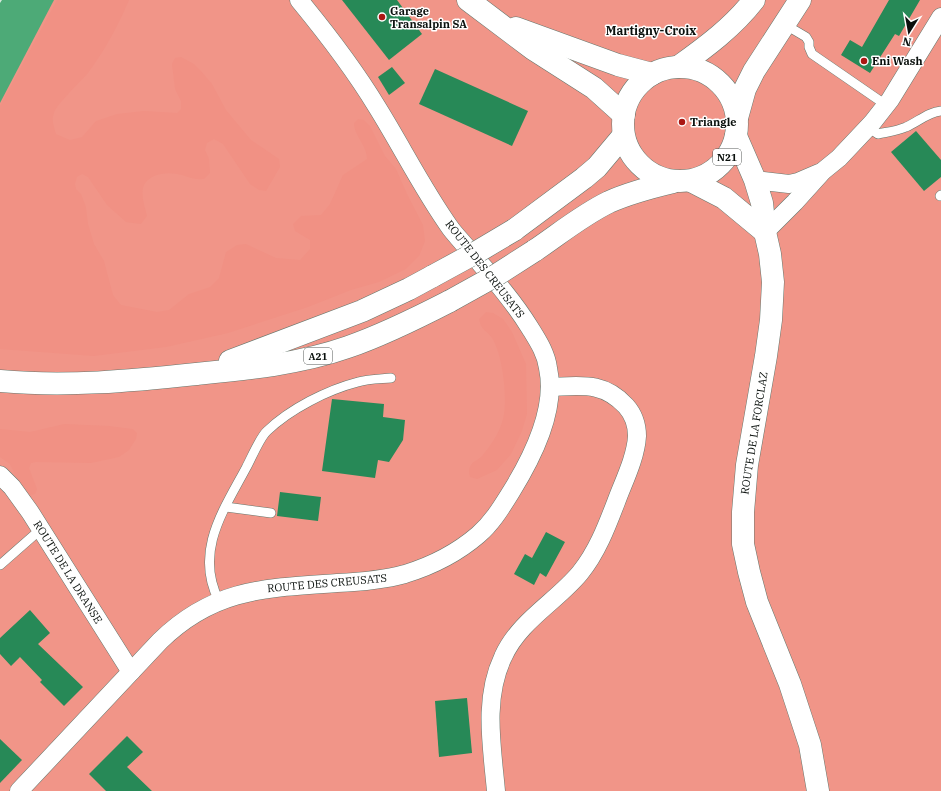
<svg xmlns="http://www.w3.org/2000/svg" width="941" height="791" font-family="'IBM Plex Serif',serif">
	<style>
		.green { fill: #f19588 }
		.forest { fill: #f19184 }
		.water { fill: #4daa77 }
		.building { fill: #278957 }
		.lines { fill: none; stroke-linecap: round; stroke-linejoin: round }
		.lane-casing { stroke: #66766c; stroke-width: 10 }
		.street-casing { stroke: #66766c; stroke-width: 19 }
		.secondary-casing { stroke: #66766c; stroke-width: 23 }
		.primary-casing { stroke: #66766c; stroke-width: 23 }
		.highway-casing { stroke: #66766c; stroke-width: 23 }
		.lane { stroke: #fff; stroke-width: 9 }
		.street { stroke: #fff; stroke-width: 18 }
		.secondary { stroke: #fff; stroke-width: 22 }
		.primary { stroke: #fff; stroke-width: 22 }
		.highway { stroke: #fff; stroke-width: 22 }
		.highway-bridge-casing { stroke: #66766c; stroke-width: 23; stroke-linecap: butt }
		.highway-bridge { stroke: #fff; stroke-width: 22 }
		.poi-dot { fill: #aa1713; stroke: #fff; stroke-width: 1.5 }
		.labels { text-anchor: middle; stroke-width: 3; stroke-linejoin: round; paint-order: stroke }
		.shield { fill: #fff; stroke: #545856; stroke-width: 1 }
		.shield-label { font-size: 10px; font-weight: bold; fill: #0a100d }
		.poi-label { font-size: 11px; font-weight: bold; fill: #0a100d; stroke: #fff; text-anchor: start }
		.street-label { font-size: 11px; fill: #0a100d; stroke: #fff }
		.neighbourhood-label { font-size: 12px; font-weight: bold; fill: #0a100d; stroke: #fff }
	</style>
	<rect width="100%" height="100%" fill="#d6e8dc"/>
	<polygon class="green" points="35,0 941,0 941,791 0,791 0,59"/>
	<g class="forest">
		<path d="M57,0h72c-11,26 -24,50 -41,73 -7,8 -32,32 -34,40 -3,8 0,13 2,21l14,6 12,-3 14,-16 21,-7 27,-3 33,2 4,-4v-8l-6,-12 -3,-25 3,-6 6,-1 13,7 7,7 11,13 14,26 25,30 28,19 1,8 -14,24 -7,-1 -9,-6 -27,-40 -9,-5 -7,4 -2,7 4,9 1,14 -6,6c-12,1 -16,-3 -27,-5 -12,-2 -30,0 -34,14 -2,9 2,19 4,28l-6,8 -15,-2 -19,-17 -19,-28 -6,-3 -5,3 -2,7 1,5 5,5 5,13 2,17 6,20 10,17 9,34 8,10 36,7 12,-2 20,-16 21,-7 9,-9 7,-26 11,-7 9,-1 30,14 24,2 10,-11v-9l-15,-9 -2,-7 8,-8 20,-1 9,-11 13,-29 24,-16c0,-14 -13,-23 -13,-36l4,-4 6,1 6,6 15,30 11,13 11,25 16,31 2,16 -6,15 -13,13 -27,13 -28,8 -43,17 -80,26 -62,14 -72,9 -94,-7v-243z"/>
		<path d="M486,312l7,1 10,6 9,13 14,32 1,50 -5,17 -11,23 -14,16 -20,9 -7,-2c-1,-5 -2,-7 1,-12 2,-4 8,-5 11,-9 9,-11 18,-24 21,-37 5,-19 0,-64 -11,-81 -6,-9 -10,-6 -13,-19z"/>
		<polygon points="64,424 109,426 133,429 137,433 136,439 129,450 119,457 91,463 36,462 31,463 29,468 37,489 35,494 29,496 22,490 10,464 0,457 0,429 30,432"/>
	</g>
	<polygon class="water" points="2,0 54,0 0,103 0,3"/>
	<g class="building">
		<polygon points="342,0 397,0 422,34 389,60"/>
		<polygon points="889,0 920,0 899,36 895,34 870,73 841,55 850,40 862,47"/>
		<polygon points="392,67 405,83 389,95 378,77"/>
		<polygon points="435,69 528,111 512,146 419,104"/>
		<polygon points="916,131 941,160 941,177 924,191 891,152"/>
		<polygon points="332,399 384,404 383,417 405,420 403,440 389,462 378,460 375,478 322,471"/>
		<polygon points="280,492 321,497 318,521 277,516"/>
		<polygon points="546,532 565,542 546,577 540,573 534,585 514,574 525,554 532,558"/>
		<polygon points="30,610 50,633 38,644 83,687 64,706 40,682 42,680 20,657 11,666 0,654 0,638"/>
		<polygon points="467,698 472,753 439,757 435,701"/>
		<polygon points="127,736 143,752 127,767 152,791 106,791 89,774"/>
		<polygon points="0,739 22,760 0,783"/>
	</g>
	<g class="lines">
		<defs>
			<g id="lane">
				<polyline points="784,24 806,37 809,42 809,47 812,54 886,105"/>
				<path d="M869,128l9,6c9,-2 19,-3 28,-7 12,-5 22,-15 35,-16"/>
				<polyline points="940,196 941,195"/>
				<polyline points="226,507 271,513"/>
				<polyline points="0,565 41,529"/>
				<path d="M219,601c-25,-49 4,-90 27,-133 5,-9 14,-31 21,-37 23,-22 60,-41 91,-49 10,-3 22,-3 33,-4"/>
			</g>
			<g id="street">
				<polyline points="755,180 789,184 798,182 819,173"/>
				<polyline points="765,232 795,202 823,171 839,158 872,123 890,100 941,17"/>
				<polyline points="0,475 12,487 30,512 131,672"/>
				<path d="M19,791l141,-150c54,-53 106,-53 177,-58 23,-1 46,-3 68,-9 26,-8 52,-21 73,-39 14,-12 23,-27 33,-43 21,-34 46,-82 37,-124 -2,-15 -10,-27 -18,-40 -16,-26 -37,-50 -57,-73 -7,-9 -15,-17 -22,-26 -28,-39 -49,-82 -74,-122 -23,-38 -50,-73 -78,-107"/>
				<path d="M496,791c-4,-45 -13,-92 7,-134 16,-36 53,-55 77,-84 18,-22 28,-50 38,-76 7,-18 18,-41 19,-61 0,-12 -3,-21 -11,-30 -23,-25 -45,-20 -76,-19"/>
			</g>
			<g id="secondary">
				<polyline points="468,0 533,49 594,88 624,115"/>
				<polyline points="516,28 618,65 652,74"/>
				<polyline points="736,136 755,180 762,203 765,232 770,254 773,282 771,320 766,356 747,465 743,512 743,544 749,572 757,602 790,684 810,745 818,791"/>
				<polyline points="691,181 724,198 765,232"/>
			</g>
			<g id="primary">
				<circle cx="680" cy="124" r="57"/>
				<path d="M678,67c28,-20 55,-40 76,-67"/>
				<polyline points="737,118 745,89 754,71 800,0"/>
			</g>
			<g id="highway">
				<polyline points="514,230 584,178 597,167 623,136"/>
				<path d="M534,251c24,-16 48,-36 75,-49 20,-9 43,-15 64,-20"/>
				<polyline points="230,361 362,311 409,289 433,276"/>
				<path d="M0,381c66,6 131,0 196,-7 51,-5 104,-10 152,-27 35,-12 69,-29 102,-46"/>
			</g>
		</defs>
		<use href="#lane" class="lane-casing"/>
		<use href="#street" class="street-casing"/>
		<use href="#secondary" class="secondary-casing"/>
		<use href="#primary" class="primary-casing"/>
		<use href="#highway" class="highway-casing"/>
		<use href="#lane" class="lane"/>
		<use href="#street" class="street"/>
		<use href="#secondary" class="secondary"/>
		<use href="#primary" class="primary"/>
		<use href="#highway" class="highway"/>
		<defs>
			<g id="highway-bridge">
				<polyline points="433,276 477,252 514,230"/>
				<polyline points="450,301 495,276 534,251"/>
			</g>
		</defs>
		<use href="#highway-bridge" class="highway-bridge-casing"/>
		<use href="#highway-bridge" class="highway-bridge"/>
	</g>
	<g class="poi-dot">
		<circle cx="382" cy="17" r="4"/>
		<circle cx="864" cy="61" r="4"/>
		<circle cx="682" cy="122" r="4"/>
	</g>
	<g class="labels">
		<g class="shield">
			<rect x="713" y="149" width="28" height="16" rx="3"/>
			<rect x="304" y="348" width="28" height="16" rx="3"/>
		</g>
		<g class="shield-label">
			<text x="727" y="161">N21</text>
			<text x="318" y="360">A21</text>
		</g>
		<g class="poi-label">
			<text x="390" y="15">Garage<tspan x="390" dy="13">Transalpin SA</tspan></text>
			<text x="872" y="65">Eni Wash</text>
			<text x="690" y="126">Triangle</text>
		</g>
		<g class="street-label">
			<text transform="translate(485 269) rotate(52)" y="4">ROUTE DES CREUSATS</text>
			<text transform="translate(754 433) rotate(-81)" y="4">ROUTE DE LA FORCLAZ</text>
			<text transform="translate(68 572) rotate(58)" y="4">ROUTE DE LA DRANSE</text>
			<text transform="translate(327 583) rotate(-5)" y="4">ROUTE DES CREUSATS</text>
		</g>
		<g class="neighbourhood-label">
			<text x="651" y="35">Martigny-Croix</text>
		</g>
	</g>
	<g transform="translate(909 32) rotate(191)" stroke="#ffffff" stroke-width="3" paint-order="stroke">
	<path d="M0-3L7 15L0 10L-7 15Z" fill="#0a100d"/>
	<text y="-6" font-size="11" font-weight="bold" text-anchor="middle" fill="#0a100d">N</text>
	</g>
</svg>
